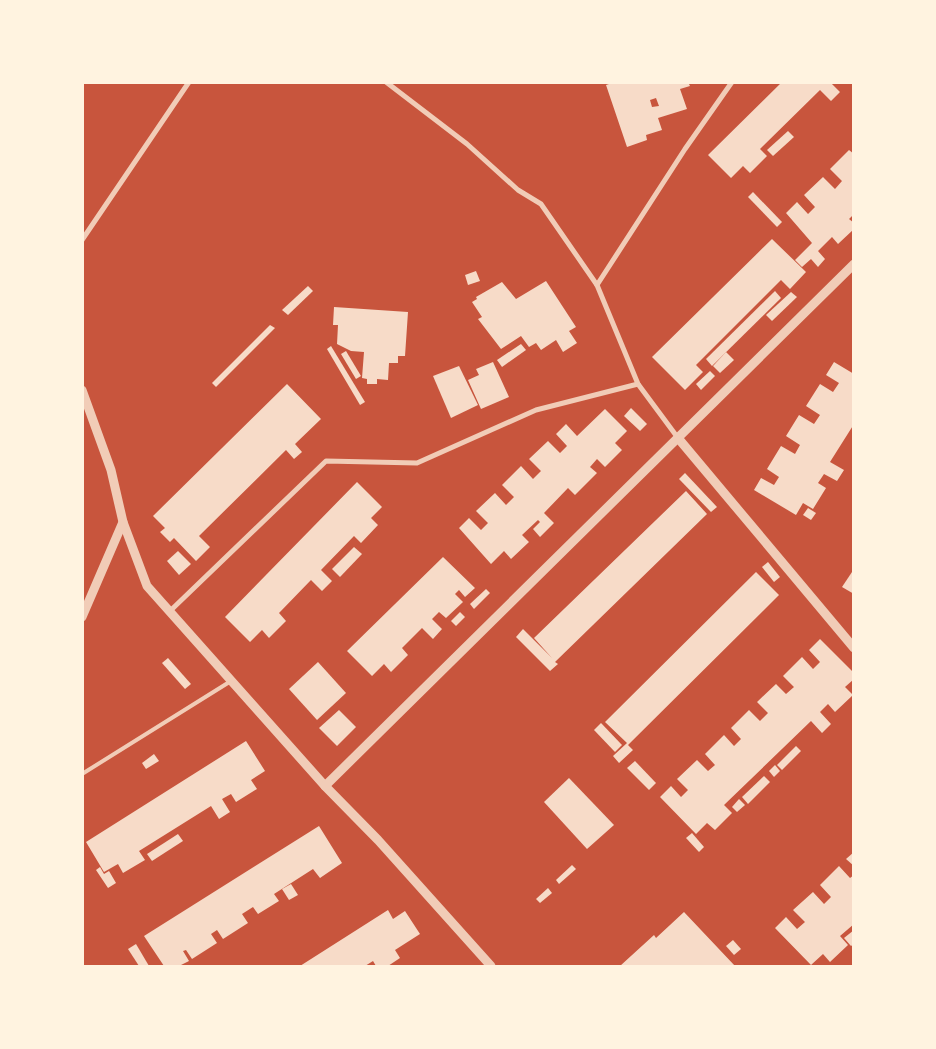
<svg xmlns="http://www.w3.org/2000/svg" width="936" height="1049" font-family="'Alegreya Sans',sans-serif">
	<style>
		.building { fill: #f7dbc8; fill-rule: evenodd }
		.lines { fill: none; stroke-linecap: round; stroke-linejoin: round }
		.service { stroke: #f1ccb7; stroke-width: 4 }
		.minor { stroke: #f1ccb7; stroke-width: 5 }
		.tertiary { stroke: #f1ccb7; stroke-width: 9 }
	</style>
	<rect width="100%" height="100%" fill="#c8553d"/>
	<g class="building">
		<path d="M615,82h73l2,4 -10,3 7,20 -29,9 4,12 -16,5 1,5 -20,7 -21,-62zM656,98l3,8 -7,1 -2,-7z"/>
		<polygon points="782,82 830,82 840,92 831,101 820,90 760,149 767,156 750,173 743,166 731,178 708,155"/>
		<polygon points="788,131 794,137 773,156 767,150"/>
		<polygon points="849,150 854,154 854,214 849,219 854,223 854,229 838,244 832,237 818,251 825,259 818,267 811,259 802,267 795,260 812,243 786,213 797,202 808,214 815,207 804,195 823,177 835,189 842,181 830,169"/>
		<polygon points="753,192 782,222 777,227 748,197"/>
		<polygon points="772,239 806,272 790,289 781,280 696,365 703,372 685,390 652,357"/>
		<polygon points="476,271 480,281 468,285 465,275"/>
		<polygon points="546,281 576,327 569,331 577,343 563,352 556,340 541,350 536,343 529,347 521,336 501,349 478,319 482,317 472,302 477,299 476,297 502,282 516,299"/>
		<polygon points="308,286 313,291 288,315 282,310"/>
		<polygon points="775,291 781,298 712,366 706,359"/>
		<polygon points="791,292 797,297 772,321 766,315"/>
		<polygon points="334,307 408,312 405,356 398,356 398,363 389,363 388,380 377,379 377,384 367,384 367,379 362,378 364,352 351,351 337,344 338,325 333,325"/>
		<polygon points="270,325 275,328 216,387 212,383"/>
		<polygon points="521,344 526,350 502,367 497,360"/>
		<polygon points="331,346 365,402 360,405 327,349"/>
		<polygon points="346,351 361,376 356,379 341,354"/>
		<polygon points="726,352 734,360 720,373 713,366"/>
		<polygon points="493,362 509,397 481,409 468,380 479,375 476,369"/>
		<polygon points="834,362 854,374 854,424 830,462 844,470 837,481 824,474 818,483 826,488 813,509 803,503 796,515 754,490 761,478 774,485 779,477 767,469 781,446 795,454 800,445 786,436 799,415 814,424 820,415 806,406 820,384 833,392 839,383 826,375"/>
		<polygon points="459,366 478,405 451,418 433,376"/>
		<polygon points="710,371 715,376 701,390 696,384"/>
		<polygon points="287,384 321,419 295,444 302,452 294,459 286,450 199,536 210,547 196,561 174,538 170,542 160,532 165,528 153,516"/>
		<polygon points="631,408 647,424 640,431 624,416"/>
		<polygon points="605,409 627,431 615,443 622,450 605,467 597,459 590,467 597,473 575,495 568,488 544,513 554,523 540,537 533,529 540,522 538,520 522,535 529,542 511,559 504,551 491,564 459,528 469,518 481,530 488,523 476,511 495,493 506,505 514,497 502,485 521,466 533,479 541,471 529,459 548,441 560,453 567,446 556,434 566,424 577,436"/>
		<polygon points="685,473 717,507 711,512 679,479"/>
		<polygon points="357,482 382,507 371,518 378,525 361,543 354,536 321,570 332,581 322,591 311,580 279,613 286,621 269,638 262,630 250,642 225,617"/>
		<polygon points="686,491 707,514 555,662 558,664 550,671 516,637 523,629 552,658 534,638"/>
		<polygon points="808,508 816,513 811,520 803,515"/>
		<polygon points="354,547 362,554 340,577 332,569"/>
		<polygon points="178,551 191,564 179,575 167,561"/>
		<polygon points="443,557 475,588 465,597 459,590 455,594 463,602 446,618 439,612 432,619 442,629 433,639 422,628 402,648 408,655 391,672 384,664 372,676 347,651"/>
		<polygon points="768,562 780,577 774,582 762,567"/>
		<polygon points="854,569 854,594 842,587"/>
		<polygon points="756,572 779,595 628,745 633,750 619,763 613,756 627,743 605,722"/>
		<polygon points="486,589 490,593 474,609 470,604"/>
		<polygon points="460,612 465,617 456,626 451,621"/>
		<polygon points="820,639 854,673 854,679 845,687 853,695 835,712 828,704 820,712 831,724 822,733 811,721 724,805 732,813 715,830 707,823 696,834 660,797 671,786 681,797 688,790 677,779 697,760 708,771 715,765 705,754 724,735 734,746 741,739 731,728 749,710 760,721 768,713 757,702 776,684 786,694 794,687 783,676 802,657 813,669 820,662 809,650"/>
		<polygon points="168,658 191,684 185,689 162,663"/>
		<polygon points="318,662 346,693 317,720 289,689"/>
		<polygon points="339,710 356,727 337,746 319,728"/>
		<polygon points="601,723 622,745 615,752 594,730"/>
		<polygon points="246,741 265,771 251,780 257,789 236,802 231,794 222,799 230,812 219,819 211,806 139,851 145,860 123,873 118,864 104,872 86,842"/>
		<polygon points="796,746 801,751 782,770 777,765"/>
		<polygon points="154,754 159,761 146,769 142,763"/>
		<polygon points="635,761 656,783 649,790 627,768"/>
		<polygon points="775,765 780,771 774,777 769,771"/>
		<polygon points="764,776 770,782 748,804 742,797"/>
		<polygon points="569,778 614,825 587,849 544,802"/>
		<polygon points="739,799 745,805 737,812 732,807"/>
		<polygon points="319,826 342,863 320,878 313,869 274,894 279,901 258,914 253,907 242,914 248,923 223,939 217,930 211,934 217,943 192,959 186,950 183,951 189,961 179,966 164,966 144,936"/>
		<polygon points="692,833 704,847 699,852 686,838"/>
		<polygon points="178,834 183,841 152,861 147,854"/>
		<polygon points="854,852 854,866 846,859"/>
		<polygon points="572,865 576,869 559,884 556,880"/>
		<polygon points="839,866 850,878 854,875 854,924 840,936 848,945 830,962 823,954 811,965 775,928 786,917 797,929 805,922 793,910 813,892 824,904 831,897 820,885"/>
		<polygon points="100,867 104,874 109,871 116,883 108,888 96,870"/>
		<polygon points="291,884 298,895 289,900 282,889"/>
		<polygon points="548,888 552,893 540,903 536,899"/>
		<polygon points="388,910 393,919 405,911 420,934 395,950 400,958 388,966 376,966 373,961 365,966 300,966"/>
		<polygon points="684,912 735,966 620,966 654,935 656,938"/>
		<polygon points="854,930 854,944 851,946 844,938"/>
		<polygon points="733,940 741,949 734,955 726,946"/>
		<polygon points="136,944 149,966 139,966 128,949"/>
	</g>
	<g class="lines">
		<polyline class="service" points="82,774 231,681"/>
		<g class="minor">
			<polyline points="386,82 467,144 518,190 541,204 597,285 638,384 678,438"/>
			<polyline points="82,240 189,82"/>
			<polyline points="597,285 685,149 732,82"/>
			<polyline points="169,612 326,461 417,463 536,410 638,384"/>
		</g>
		<g class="tertiary">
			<polyline points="82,390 111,470 123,522 147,586 325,786 378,840 491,966"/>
			<polyline points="678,438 854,648"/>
			<polyline points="82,617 123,522"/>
			<polyline points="325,786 854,264"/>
		</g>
	</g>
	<rect width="936" height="1049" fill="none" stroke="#fff3e0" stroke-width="168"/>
</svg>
